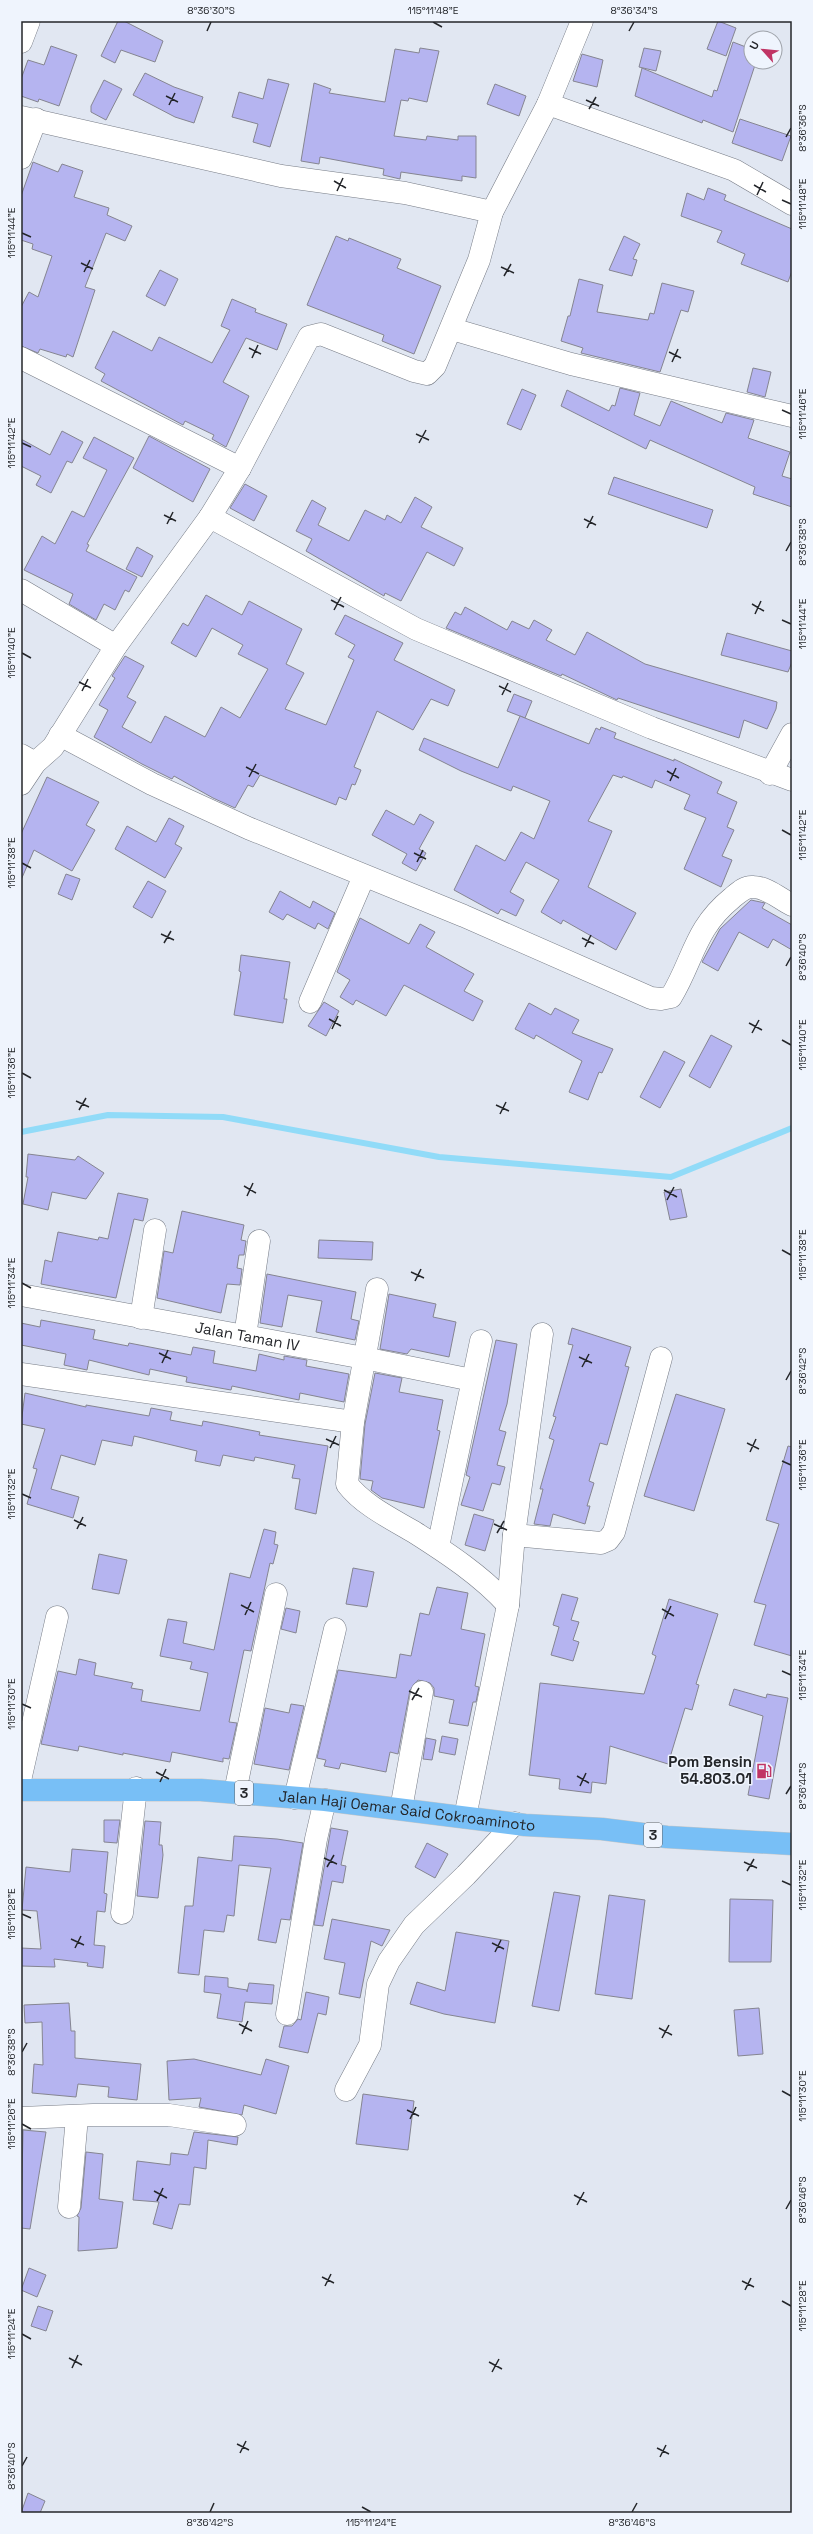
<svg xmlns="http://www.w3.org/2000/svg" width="813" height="2534" font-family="'Space Grotesk',sans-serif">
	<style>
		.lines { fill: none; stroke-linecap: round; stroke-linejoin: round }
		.stream { stroke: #91dbf8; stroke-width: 6 }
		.building { fill: #b5b4f0; stroke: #858591 }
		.minor-casing { stroke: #777c86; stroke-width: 23 }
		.trunk-casing { stroke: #c6c7c8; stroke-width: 23 }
		.minor { stroke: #fff; stroke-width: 22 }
		.trunk { stroke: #78bff6; stroke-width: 22 }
		.ticks { fill: none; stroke: #24262a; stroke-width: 1.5 }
		.labels { text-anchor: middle; stroke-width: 3; stroke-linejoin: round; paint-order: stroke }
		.shield { fill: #eff4fd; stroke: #616469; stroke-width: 1 }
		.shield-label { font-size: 14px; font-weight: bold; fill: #24262a }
		.street-label { font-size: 15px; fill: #24262a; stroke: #eff4fd }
		.poi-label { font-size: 15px; font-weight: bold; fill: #24262a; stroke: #eff4fd; text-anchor: end }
		.neatline { fill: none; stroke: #24262a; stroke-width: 1.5 }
		.ticks-label { font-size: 10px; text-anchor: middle; fill: #24262a }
	</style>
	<rect width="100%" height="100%" fill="#e1e7f2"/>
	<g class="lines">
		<polyline class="stream" points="21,1132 108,1115 223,1117 439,1157 671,1177 792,1128"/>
	</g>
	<g class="building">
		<polygon points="118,21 124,21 163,41 155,62 121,50 115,63 101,56"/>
		<polygon points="718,21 736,28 726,56 707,49"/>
		<polygon points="733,42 751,49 751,62 756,62 733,132 703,120 702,123 635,96 642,68 712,97 714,90 717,91"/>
		<polygon points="51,46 77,55 59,106 39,99 38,102 21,96 21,79 28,60 44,65"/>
		<polygon points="420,48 439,51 427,102 409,98 408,101 401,100 394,136 426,140 427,136 458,140 458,136 476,136 476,178 462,176 462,181 401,172 400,179 383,175 384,169 320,157 319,164 301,161 314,83 331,89 329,93 385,102 395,49 419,53"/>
		<polygon points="644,48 661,51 656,71 639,67"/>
		<polygon points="582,54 603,60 597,87 573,81"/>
		<polygon points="145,73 174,87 203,97 194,123 175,117 133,95"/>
		<polygon points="268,79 289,84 270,147 253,142 258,124 232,117 239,92 263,99"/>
		<polygon points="104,80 122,89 106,120 91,112 91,106"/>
		<polygon points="495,84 526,96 519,116 487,104"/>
		<polygon points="740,119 791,136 782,161 732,143"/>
		<polygon points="33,162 58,172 62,164 83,171 74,197 109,208 107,215 132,226 125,241 106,233 85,287 95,290 73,357 67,354 66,357 40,349 38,353 21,346 21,307 29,292 38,297 52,256 32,249 33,244 21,240 21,196"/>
		<polygon points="708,188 726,195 724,200 792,229 792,271 788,282 741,264 745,254 717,242 722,231 681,216 687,193 704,200"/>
		<polygon points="336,236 348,241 349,238 401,259 397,268 441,286 414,354 382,341 384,335 307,305"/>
		<polygon points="624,236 640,244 633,259 637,260 632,276 609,270"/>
		<polygon points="160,270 178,279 165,306 146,296"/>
		<polygon points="579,279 603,285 597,312 648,320 650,313 654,314 662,283 694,291 688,312 681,310 660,372 581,353 583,348 561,341 568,316 570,316"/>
		<polygon points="232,299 256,309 255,312 287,324 277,350 246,338 223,382 249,396 226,447 212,439 214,435 185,421 183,425 101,381 105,374 95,368 113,331 152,351 159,337 212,363 230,330 221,326"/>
		<polygon points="753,368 771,372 765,397 747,392"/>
		<polygon points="620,388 640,393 634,415 660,426 671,401 722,423 726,413 754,420 748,438 790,452 782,476 792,479 792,507 753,494 755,487 650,440 646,449 561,406 567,390 609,411 612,405 615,406"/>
		<polygon points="522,389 536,395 521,430 507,424"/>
		<polygon points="62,431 83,442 72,463 67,461 51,493 36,485 41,476 21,466 21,439 50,455"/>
		<polygon points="149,436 210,469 193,502 133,468"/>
		<polygon points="94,437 134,458 87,544 89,545 86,551 137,577 129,592 125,590 115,610 104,604 96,620 69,604 73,594 24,570 42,536 55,544 72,511 84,517 107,470 83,458"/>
		<polygon points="614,477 713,510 707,528 608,494"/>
		<polygon points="245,484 267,496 254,521 230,508"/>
		<polygon points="415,497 432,507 421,527 463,548 454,566 427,552 401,601 385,593 384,596 306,551 312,539 296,531 312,500 326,508 318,525 349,541 365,510 385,520 387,515 401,523"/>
		<polygon points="137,547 153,556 142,577 126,569"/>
		<polygon points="206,595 242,615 249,601 302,629 286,664 304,673 285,709 326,725 354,660 348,657 355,645 335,634 345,615 403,643 394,660 455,690 448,706 431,699 413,730 377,711 354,767 361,770 355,785 352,784 346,800 339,797 336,805 260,775 253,787 248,785 235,808 213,798 174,776 172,779 142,764 94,737 108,710 99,705 115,678 112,676 125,656 144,666 127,697 136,702 122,727 151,743 165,716 205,737 221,707 240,718 268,669 238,654 243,645 212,628 196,657 171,643 183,623 188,626"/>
		<polygon points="465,607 507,630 512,621 529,629 534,620 552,630 546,640 575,655 587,632 645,664 777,702 776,709 767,729 744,720 739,738 618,698 617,700 562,674 561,676 446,628 455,612 461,615"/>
		<polygon points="727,633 792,651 792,662 788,672 721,655"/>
		<polygon points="514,694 532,701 525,718 507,711"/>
		<polygon points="520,716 589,744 596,728 600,730 601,727 616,733 614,738 674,761 674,759 722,782 717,793 737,802 727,827 734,830 722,856 732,860 721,887 684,869 706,818 684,809 690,795 655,780 652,788 623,776 622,778 613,775 588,821 612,831 588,887 636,913 616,950 563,920 561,924 541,912 559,880 526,862 510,892 524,900 516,916 501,909 498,914 454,890 476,845 505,861 521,832 534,839 550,801 513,786 511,791 461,771 419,750 424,738 498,768"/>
		<polygon points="47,777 99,802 86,825 95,830 72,871 34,850 21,880 21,834"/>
		<polygon points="386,810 414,825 420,814 434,822 419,849 426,853 416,871 402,863 407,854 372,835"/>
		<polygon points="169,818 184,826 175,844 182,848 165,878 115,849 127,826 156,842"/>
		<polygon points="66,874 80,879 72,900 58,894"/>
		<polygon points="148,881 166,891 152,918 133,907"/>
		<polygon points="280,891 310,908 313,901 335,913 328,929 318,923 315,929 287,914 283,920 269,912"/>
		<polygon points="751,900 765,903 762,908 792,925 792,950 773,939 768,948 739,932 718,971 702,962 720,929"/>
		<polygon points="360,918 409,944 420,924 435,932 426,947 474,974 464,991 483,1001 473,1021 404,985 386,1016 356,1000 353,1005 340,997 350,980 337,972"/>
		<polygon points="241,955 290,962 284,999 287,999 283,1023 234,1015 241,972 239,971"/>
		<polygon points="324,1002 339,1011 326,1036 308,1026"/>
		<polygon points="529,1003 551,1015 555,1008 579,1020 572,1033 613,1049 602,1073 599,1072 588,1100 569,1092 582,1061 536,1035 534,1039 515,1029"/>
		<polygon points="711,1035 732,1046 710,1088 689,1076"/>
		<polygon points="664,1051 685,1062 660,1108 640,1097"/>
		<polygon points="28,1154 75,1160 78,1156 104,1173 86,1199 52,1192 48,1210 23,1204 28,1177 26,1177"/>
		<polygon points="681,1189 687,1217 670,1220 664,1192"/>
		<polygon points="118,1193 148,1199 143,1221 134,1219 116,1298 41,1284 45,1260 52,1262 58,1232 98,1240 99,1237 108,1239"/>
		<polygon points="182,1211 244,1225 241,1240 246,1241 244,1255 239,1255 237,1268 242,1269 240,1285 227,1284 221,1313 157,1298 164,1251 173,1253"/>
		<polygon points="319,1240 373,1242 372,1260 318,1258"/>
		<polygon points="267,1274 356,1292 351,1319 359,1321 355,1340 316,1332 322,1301 288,1295 282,1327 260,1323"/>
		<polygon points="389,1294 436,1304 433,1317 456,1322 449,1357 411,1349 407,1354 380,1349"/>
		<polygon points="41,1320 95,1330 93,1339 128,1346 129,1343 191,1355 193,1347 215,1351 213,1363 256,1371 259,1354 284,1360 284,1356 307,1360 306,1366 349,1374 344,1402 300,1393 299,1400 232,1386 231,1390 186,1382 187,1377 150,1369 149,1375 89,1360 87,1370 64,1365 66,1354 21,1345 21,1323 40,1327"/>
		<polygon points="572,1328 631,1347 625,1366 629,1367 607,1445 600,1443 589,1481 594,1483 587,1506 590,1506 585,1524 553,1514 550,1526 534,1524 543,1489 540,1489 554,1440 549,1438 556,1417 553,1416 573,1345 568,1344"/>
		<polygon points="496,1340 517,1344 507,1404 499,1430 506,1432 497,1465 505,1467 500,1485 492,1483 483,1511 461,1505 470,1477 466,1475"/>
		<polygon points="375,1373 402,1378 399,1392 443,1400 437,1430 440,1431 424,1508 382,1498 371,1490 373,1481 360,1479 365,1424"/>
		<polygon points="25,1393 86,1407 86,1405 149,1416 151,1408 172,1412 170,1420 202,1426 203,1421 260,1432 259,1435 328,1446 316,1514 295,1509 300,1479 292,1478 295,1465 255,1457 254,1461 223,1455 220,1466 195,1461 197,1451 134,1436 132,1446 102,1440 95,1465 61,1455 51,1489 79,1497 73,1518 27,1504 37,1469 33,1468 45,1429 21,1424"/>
		<polygon points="676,1394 725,1409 694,1511 644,1496"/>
		<polygon points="788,1446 792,1447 792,1656 754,1645 766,1605 754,1602 779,1524 766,1520"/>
		<polygon points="474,1514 494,1520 485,1551 465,1545"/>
		<polygon points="264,1529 276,1532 274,1544 278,1545 273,1564 270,1563 251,1651 244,1650 229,1722 237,1723 229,1759 223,1758 223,1762 172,1752 170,1762 123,1753 123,1755 79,1746 78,1751 41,1744 58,1671 76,1675 79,1659 96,1663 94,1675 133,1683 131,1688 143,1690 141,1701 200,1711 208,1673 190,1669 192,1662 160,1656 168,1619 187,1622 183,1643 214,1650 230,1573 250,1578"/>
		<polygon points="99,1554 127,1560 119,1594 92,1589"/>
		<polygon points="353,1568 374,1572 367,1607 346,1604"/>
		<polygon points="437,1587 468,1593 461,1629 485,1634 475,1686 479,1687 476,1702 473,1702 468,1726 449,1723 454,1700 434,1696 434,1688 430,1683 418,1680 410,1690 398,1754 390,1752 386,1772 341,1763 339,1769 324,1766 326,1760 317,1758 338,1670 396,1678 400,1654 411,1656 420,1613 429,1615"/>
		<polygon points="562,1594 578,1598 571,1620 579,1622 573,1640 579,1642 573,1661 551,1655 559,1627 553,1625"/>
		<polygon points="669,1599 718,1614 696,1684 699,1685 692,1710 685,1708 668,1764 610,1746 606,1784 592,1782 591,1793 559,1789 560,1779 529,1775 540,1683 644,1694 656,1656 652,1654"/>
		<polygon points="286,1608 300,1611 296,1633 281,1629"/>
		<polygon points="734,1689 766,1698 767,1694 788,1698 769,1799 748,1795 763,1716 729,1705"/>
		<polygon points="291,1704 304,1706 289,1770 254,1764 265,1708 289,1713"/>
		<polygon points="442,1736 458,1739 455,1755 439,1752"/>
		<polygon points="426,1738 436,1740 432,1760 423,1759"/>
		<polygon points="104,1820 120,1820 117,1843 104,1842"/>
		<polygon points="145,1821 161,1822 159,1845 162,1845 163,1855 158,1898 137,1896"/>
		<polygon points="331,1828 348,1831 341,1865 346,1866 343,1883 332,1881 323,1926 314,1925"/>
		<polygon points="234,1836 277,1839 303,1843 290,1920 281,1919 276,1943 258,1940 271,1868 239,1865 234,1916 227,1915 224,1932 204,1930 199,1975 178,1973 185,1906 193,1906 198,1857 232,1861"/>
		<polygon points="427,1843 448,1854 435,1878 415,1867"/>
		<polygon points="72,1849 108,1852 104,1893 107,1894 105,1912 97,1911 94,1945 105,1946 103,1968 87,1966 88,1963 54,1959 55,1967 21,1966 21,1948 41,1949 37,1911 22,1910 26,1867 70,1872"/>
		<polygon points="554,1892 580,1896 559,2011 532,2006"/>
		<polygon points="609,1895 645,1900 632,1999 595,1994"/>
		<polygon points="730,1899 773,1900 771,1962 729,1962"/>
		<polygon points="332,1919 390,1930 382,1946 371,1941 360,1998 339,1994 345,1963 324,1959"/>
		<polygon points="456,1932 509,1941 495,2023 444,2014 410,2004 417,1982 445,1991"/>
		<polygon points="205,1976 228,1978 228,1987 247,1990 247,1992 249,1983 274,1985 272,2004 245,2002 242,2022 217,2018 221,1994 204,1992"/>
		<polygon points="306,1992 329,1997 326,2015 318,2013 308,2053 279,2047 284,2026 292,2026 298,2019 301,2020"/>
		<polygon points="69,2003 71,2031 75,2031 75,2058 141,2064 137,2100 108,2097 109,2087 78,2084 76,2097 32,2093 34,2064 43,2065 42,2022 25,2023 24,2005"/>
		<polygon points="759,2008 763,2054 738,2056 734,2010"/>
		<polygon points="194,2059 261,2075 266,2059 289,2066 276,2114 244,2105 242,2115 199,2107 201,2098 169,2100 167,2061"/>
		<polygon points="363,2094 414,2101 408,2150 356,2144"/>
		<polygon points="23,2130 46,2132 30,2229 21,2228"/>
		<polygon points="194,2132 238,2137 237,2145 208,2140 206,2169 194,2167 190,2205 179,2204 172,2229 153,2224 159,2202 133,2200 137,2161 170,2165 171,2153 188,2155"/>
		<polygon points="86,2152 103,2154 99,2199 123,2202 117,2248 78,2251 79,2217 77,2216 81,2208"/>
		<polygon points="29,2268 46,2275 37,2297 21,2290"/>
		<polygon points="38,2306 53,2311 46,2331 31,2326"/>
		<polygon points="28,2493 45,2501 40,2513 21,2513"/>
	</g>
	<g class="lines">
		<defs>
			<g id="minor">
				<polyline points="21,42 29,21"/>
				<polyline points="548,104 734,170 792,204"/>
				<polyline points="21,117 281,176 405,193 492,212"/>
				<polyline points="21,158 36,119"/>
				<polyline points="452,329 571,364 792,416"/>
				<polyline points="21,358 240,468"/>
				<polyline points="210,517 416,629 652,728 792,780"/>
				<polyline points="21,590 116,646"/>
				<path d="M60,735l92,49 96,44 216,88 187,82 10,1 10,-2c23,-38 23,-68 61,-99 6,-5 13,-12 21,-11 14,0 27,12 39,18"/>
				<polyline points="21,755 35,763 53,747 116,646 210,517 240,468 309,337 321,334 414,371 427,374 435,366 479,260 492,212 548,104 582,21"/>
				<polyline points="770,774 792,734"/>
				<polyline points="21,784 35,763"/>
				<polyline points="310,1002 364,876"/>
				<path d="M377,1289l-24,133 -6,62c16,21 45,35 67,48 33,21 68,44 94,73"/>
				<path id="s1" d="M21,1295l343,63 108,22"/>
				<polyline points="141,1318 155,1230"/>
				<polyline points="245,1336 259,1241"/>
				<polyline points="21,1374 353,1422"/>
				<polyline points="514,1535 601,1543 608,1540 614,1532 661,1358"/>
				<polyline points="438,1547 481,1341"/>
				<polyline points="21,1776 57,1617"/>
				<polyline points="235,1792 276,1594"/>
				<polyline points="295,1798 335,1629"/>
				<polyline points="401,1809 422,1692"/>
				<polyline points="465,1817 508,1605 514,1535 542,1334"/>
				<polyline points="122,1913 136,1788"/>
				<polyline points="287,2014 316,1839 325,1800"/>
				<polyline points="346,2090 370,2045 378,1984 389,1961 414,1925 466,1875 515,1823"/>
				<polyline points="21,2118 93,2115 169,2115 235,2125"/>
				<polyline points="69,2207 77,2117"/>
			</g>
			<g id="trunk">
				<path id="s2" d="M21,1790h180l124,10 200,25 77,4 65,8 125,7"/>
			</g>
		</defs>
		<use href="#minor" class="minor-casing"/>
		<use href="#trunk" class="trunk-casing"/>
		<use href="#minor" class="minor"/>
		<use href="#trunk" class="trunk"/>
	</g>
	<path class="ticks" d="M433,22l9,5M207,31l4,-9M629,31l5,-9M166,96l12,6M586,100l13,6M169,105l6,-12M589,109l7,-12M786,137l5,-9M334,181l12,7M754,185l12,7M337,191l6,-13M757,195l6,-13M782,200l9,4M22,233l9,4M81,263l12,6M501,267l13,6M84,272l6,-12M504,276l7,-12M249,348l12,6M669,352l12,6M252,358l6,-13M672,362l6,-13M782,410l9,4M416,434l13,6M22,443l9,4M419,443l7,-13M164,515l12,6M584,519l12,6M167,524l6,-12M587,528l6,-12M786,551l5,-9M331,600l13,7M752,604l12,7M334,610l7,-13M755,614l6,-13M782,620l9,4M22,653l9,5M79,682l12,6M499,686l12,6M82,691l6,-12M502,695l6,-12M246,767l13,7M667,771l12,7M249,777l7,-13M670,781l6,-13M782,830l9,5M414,853l12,6M417,862l6,-12M22,863l9,5M161,934l13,6M582,938l12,6M164,943l7,-12M585,947l6,-12M786,966l5,-9M329,1019l12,7M749,1023l13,7M332,1029l6,-13M752,1033l7,-13M782,1040l9,5M22,1073l9,5M76,1101l13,6M496,1105l13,6M79,1110l7,-12M500,1114l6,-12M244,1186l12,7M664,1190l13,7M247,1196l6,-13M667,1200l7,-13M782,1250l9,5M411,1272l13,6M415,1281l6,-12M22,1283l9,5M159,1353l12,6M579,1357l13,6M162,1363l6,-13M582,1367l7,-13M786,1380l5,-9M326,1439l13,6M747,1443l12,6M330,1448l6,-12M750,1452l6,-13M782,1461l9,4M22,1494l9,4M74,1520l12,6M494,1524l13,6M77,1529l6,-12M497,1533l7,-12M241,1605l13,7M662,1609l12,7M245,1615l6,-13M665,1619l6,-13M782,1671l9,4M409,1691l13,6M412,1700l7,-12M22,1704l9,4M156,1772l13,7M577,1776l12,7M160,1782l6,-13M580,1786l6,-13M786,1794l5,-8M324,1858l13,6M744,1862l13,6M327,1867l7,-12M747,1871l7,-12M782,1881l9,4M22,1914l9,4M71,1939l13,6M492,1943l12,6M75,1948l6,-12M495,1952l6,-12M239,2024l13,7M659,2028l13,7M242,2034l6,-13M662,2038l7,-13M22,2052l5,-9M782,2091l9,5M407,2110l12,6M410,2119l6,-12M22,2124l9,5M154,2191l13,7M574,2195l13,7M157,2201l6,-13M577,2205l7,-13M786,2209l5,-9M322,2277l12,6M742,2281l12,6M325,2286l6,-12M745,2290l6,-12M782,2301l9,5M22,2334l9,5M69,2358l13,7M489,2362l13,7M72,2368l6,-13M492,2372l7,-13M237,2444l12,6M657,2448l12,6M240,2453l6,-12M660,2457l6,-12M22,2466l5,-9M362,2507l9,5M210,2512l4,-9M632,2512l5,-9"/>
	<defs>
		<symbol id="fuel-bare" viewBox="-9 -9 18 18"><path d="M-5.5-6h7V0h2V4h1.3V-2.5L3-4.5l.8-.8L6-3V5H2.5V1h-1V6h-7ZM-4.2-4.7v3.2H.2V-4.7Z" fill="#c03465" stroke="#eff4fd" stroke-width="2.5" paint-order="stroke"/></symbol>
	</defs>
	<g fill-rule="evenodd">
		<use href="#fuel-bare" x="753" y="1760" width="22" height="22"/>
	</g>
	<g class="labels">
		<g class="shield">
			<rect x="235" y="1781" width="18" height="24" rx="3"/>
			<rect x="644" y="1823" width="18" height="24" rx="3"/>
		</g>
		<g class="shield-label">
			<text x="244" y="1798">3</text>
			<text x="653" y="1840">3</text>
		</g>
		<g class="street-label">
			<text dy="5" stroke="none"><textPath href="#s1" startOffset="230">Jalan Taman IV</textPath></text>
			<text dy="5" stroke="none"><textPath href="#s2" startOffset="387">Jalan Haji Oemar Said Cokroaminoto</textPath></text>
		</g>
		<g class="poi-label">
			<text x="752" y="1767">Pom Bensin<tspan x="752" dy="17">54.803.01</tspan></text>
		</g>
	</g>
	<rect width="813" height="2534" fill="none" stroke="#eff4fd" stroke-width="44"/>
	<g transform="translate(763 50) rotate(297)"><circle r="19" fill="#eff4fd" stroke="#9ea2a9"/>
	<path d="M0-3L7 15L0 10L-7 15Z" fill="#c03465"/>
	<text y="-6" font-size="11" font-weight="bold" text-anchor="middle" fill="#24262a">U</text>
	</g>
	<rect x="22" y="22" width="769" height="2490" class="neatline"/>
	<g class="ticks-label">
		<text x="211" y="14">8°36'30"S</text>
		<text x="433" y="14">115°11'48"E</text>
		<text x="634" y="14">8°36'34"S</text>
		<text transform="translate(802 128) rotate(-90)" y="4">8°36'36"S</text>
		<text transform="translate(802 204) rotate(-90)" y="4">115°11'48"E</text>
		<text transform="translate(11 233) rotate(-90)" y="4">115°11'44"E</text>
		<text transform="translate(802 414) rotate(-90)" y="4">115°11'46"E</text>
		<text transform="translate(11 443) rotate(-90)" y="4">115°11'42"E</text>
		<text transform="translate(802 542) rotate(-90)" y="4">8°36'38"S</text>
		<text transform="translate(802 624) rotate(-90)" y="4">115°11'44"E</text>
		<text transform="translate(11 653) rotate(-90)" y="4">115°11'40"E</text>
		<text transform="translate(802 835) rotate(-90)" y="4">115°11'42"E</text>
		<text transform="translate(11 863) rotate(-90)" y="4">115°11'38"E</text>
		<text transform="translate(802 957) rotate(-90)" y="4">8°36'40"S</text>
		<text transform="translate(802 1045) rotate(-90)" y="4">115°11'40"E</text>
		<text transform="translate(11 1073) rotate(-90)" y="4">115°11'36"E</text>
		<text transform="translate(802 1255) rotate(-90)" y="4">115°11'38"E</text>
		<text transform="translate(11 1283) rotate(-90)" y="4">115°11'34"E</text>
		<text transform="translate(802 1371) rotate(-90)" y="4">8°36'42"S</text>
		<text transform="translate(802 1465) rotate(-90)" y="4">115°11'36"E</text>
		<text transform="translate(11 1494) rotate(-90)" y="4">115°11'32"E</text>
		<text transform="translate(802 1675) rotate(-90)" y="4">115°11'34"E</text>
		<text transform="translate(11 1704) rotate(-90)" y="4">115°11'30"E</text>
		<text transform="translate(802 1786) rotate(-90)" y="4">8°36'44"S</text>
		<text transform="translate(802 1885) rotate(-90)" y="4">115°11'32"E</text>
		<text transform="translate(11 1914) rotate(-90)" y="4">115°11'28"E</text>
		<text transform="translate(11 2052) rotate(-90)" y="4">8°36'38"S</text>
		<text transform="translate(802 2096) rotate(-90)" y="4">115°11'30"E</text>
		<text transform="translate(11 2124) rotate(-90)" y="4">115°11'26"E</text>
		<text transform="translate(802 2200) rotate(-90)" y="4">8°36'46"S</text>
		<text transform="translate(802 2306) rotate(-90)" y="4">115°11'28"E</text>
		<text transform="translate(11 2334) rotate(-90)" y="4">115°11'24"E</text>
		<text transform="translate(11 2466) rotate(-90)" y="4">8°36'40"S</text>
		<text x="210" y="2526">8°36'42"S</text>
		<text x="371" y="2526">115°11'24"E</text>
		<text x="632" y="2526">8°36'46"S</text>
	</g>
</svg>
